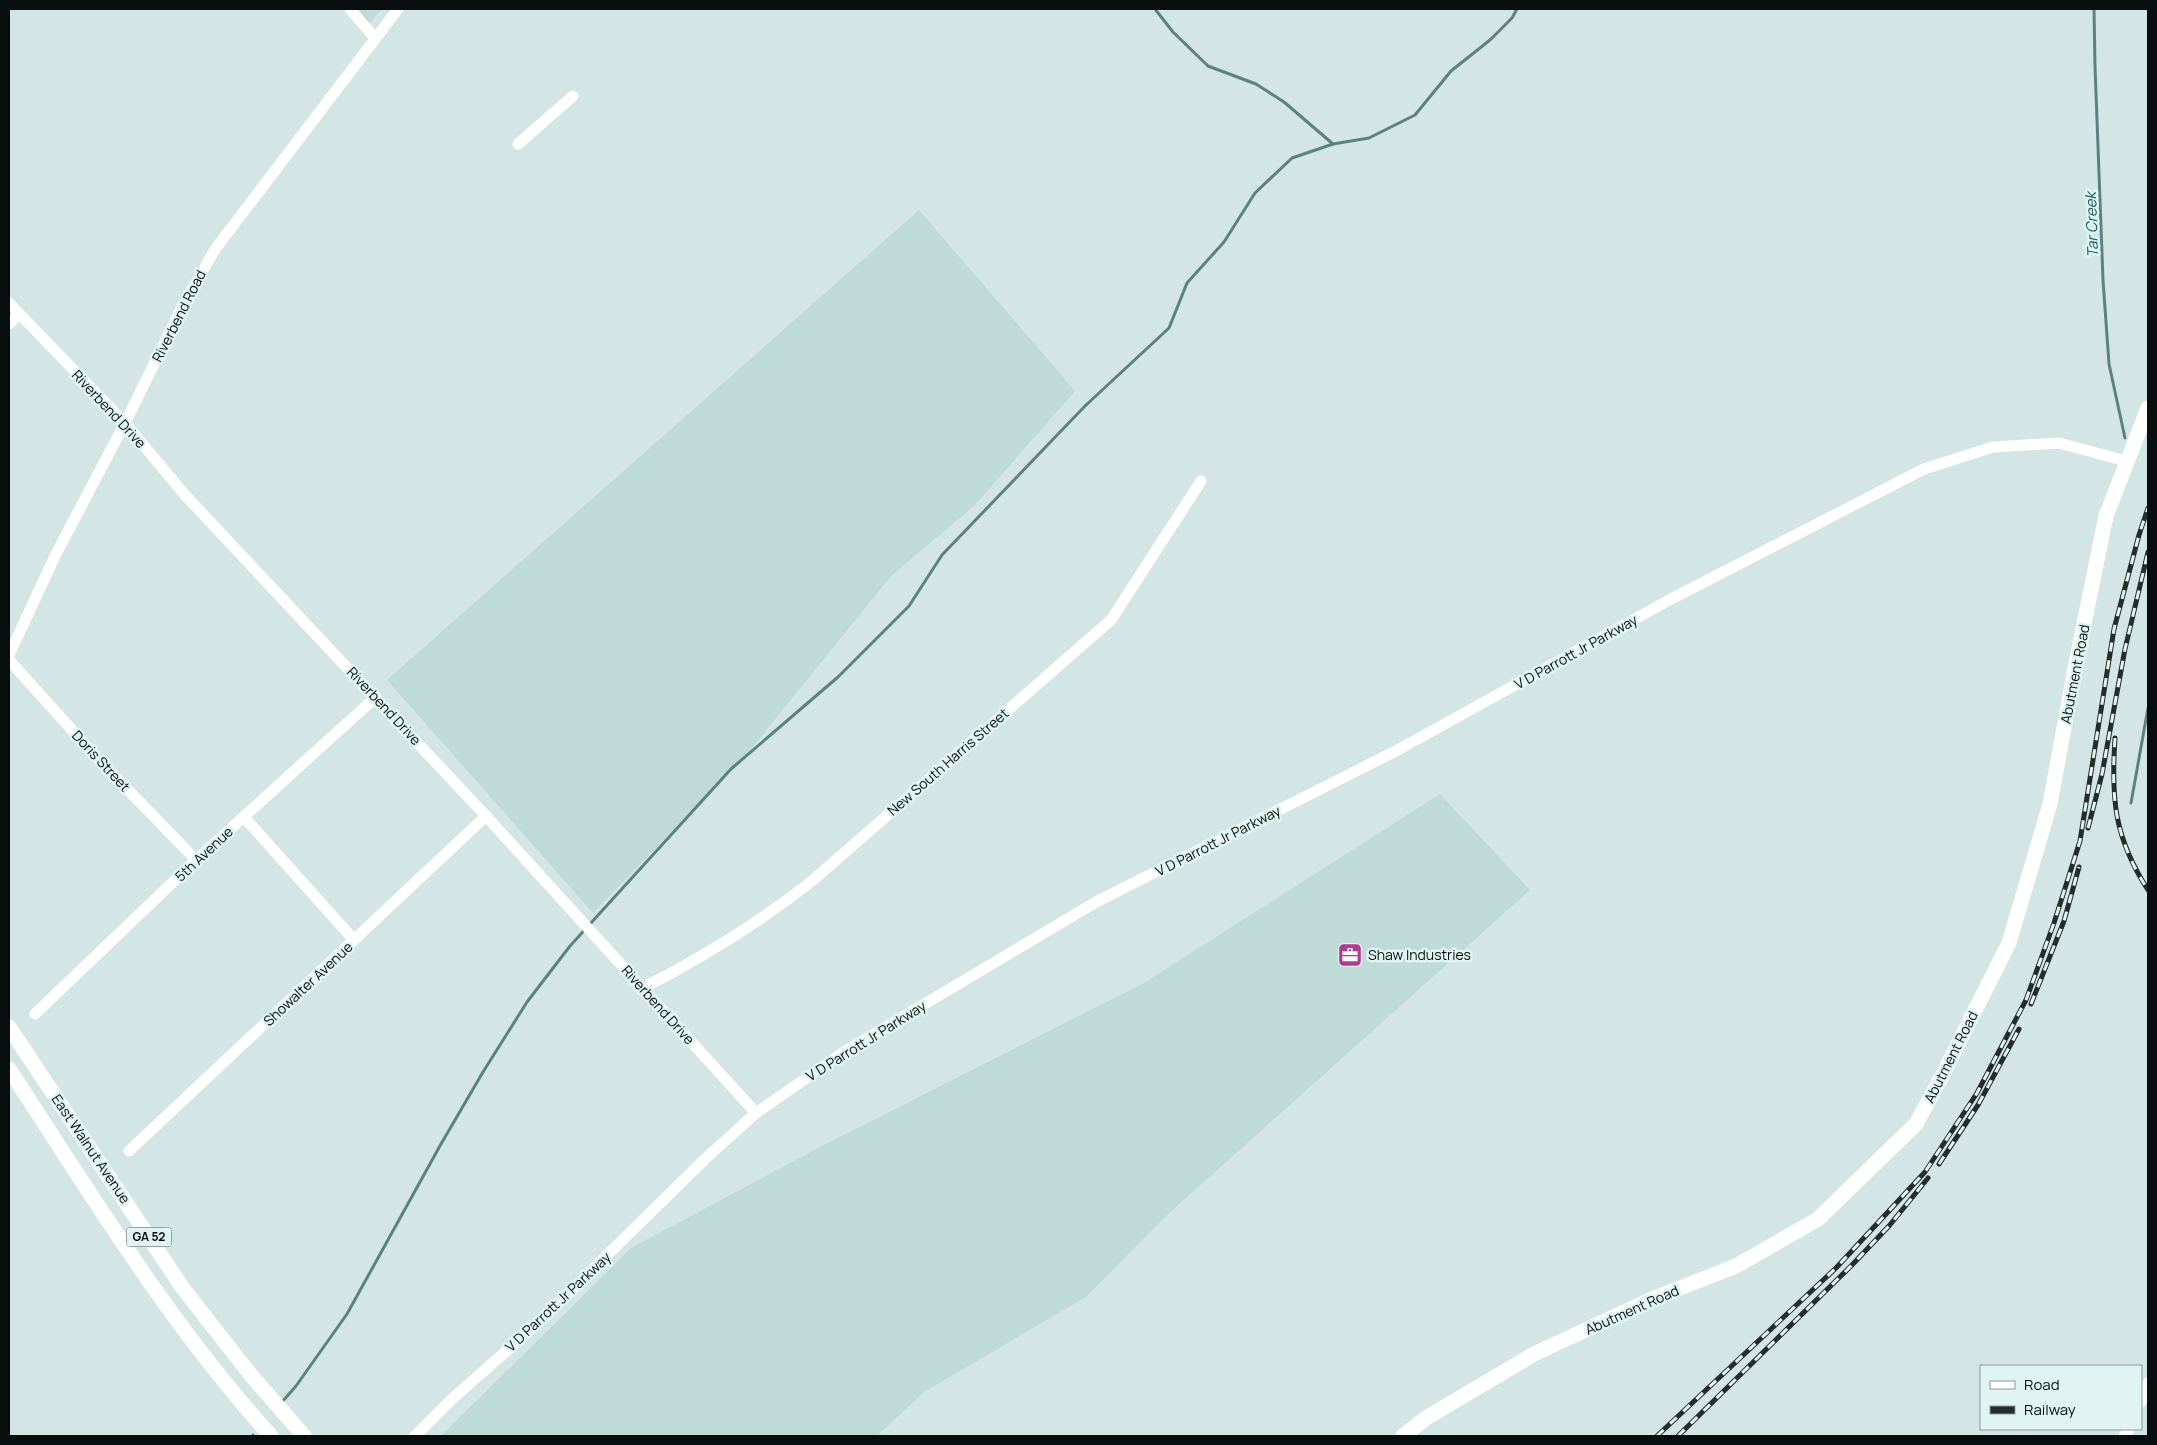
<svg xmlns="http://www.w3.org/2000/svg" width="2157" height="1445" font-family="Manrope,sans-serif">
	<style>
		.built { fill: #bedbd8 }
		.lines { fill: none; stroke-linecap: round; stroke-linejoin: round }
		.stream { stroke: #5a8380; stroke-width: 3 }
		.minor { stroke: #fff; stroke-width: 11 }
		.major { stroke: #fff; stroke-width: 15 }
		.rail-casing { stroke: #242d2c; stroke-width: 5 }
		.rail { stroke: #e0f4f2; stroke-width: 3; stroke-dasharray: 9; stroke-linecap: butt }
		.labels { text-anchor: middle; stroke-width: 5; stroke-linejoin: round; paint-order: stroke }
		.shield { fill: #e0f4f2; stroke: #485352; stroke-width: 1 }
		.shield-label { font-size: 12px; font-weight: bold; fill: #070e0d }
		.street-label { font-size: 14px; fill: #070e0d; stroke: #e0f4f2 }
		.poi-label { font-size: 14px; fill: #070e0d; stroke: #e0f4f2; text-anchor: start }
		.water-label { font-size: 15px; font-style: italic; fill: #105d5a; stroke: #e0f4f2 }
	</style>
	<rect width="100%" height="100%" fill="#d3e6e5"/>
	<g class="built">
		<polygon points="355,9 382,9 369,24"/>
		<polygon points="919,210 1075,391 975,505 891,576 751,749 593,913 387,680"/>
		<polygon points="1440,794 1530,890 1168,1214 1086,1297 924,1392 877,1436 441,1436 631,1248 818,1148 1144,983"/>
	</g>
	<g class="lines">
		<g class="stream">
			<polyline points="1155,9 1173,32 1208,66 1256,84 1284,102 1333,144"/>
			<polyline points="2094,9 2095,66 2103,280 2109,364 2125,438"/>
			<polyline points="2131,803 2148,708"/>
			<polyline points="282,1402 296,1386 347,1314 441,1144 483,1072 527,1002 570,946 731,769 838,677 909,606 942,555 1085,406 1169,328 1187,283 1224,242 1255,193 1292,158 1333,144 1369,138 1415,115 1451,71 1490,40 1512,18 1517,9"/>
			<polyline points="252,1436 253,1435"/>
		</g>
		<g class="minor">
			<polyline points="350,9 375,38"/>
			<polyline points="518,144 573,96"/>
			<polyline points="9,303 125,423 185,495 486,816 756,1113"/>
			<polyline points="9,324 19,314"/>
			<polyline points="9,655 56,554 125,423 186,299 216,248 398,9"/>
			<polyline points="9,660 98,759 196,860"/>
			<polyline points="244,817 354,940"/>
			<path d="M643,988c60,-31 116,-65 169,-107l299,-261 90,-139"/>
			<polyline points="35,1014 196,860 376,697"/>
			<polyline points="129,1151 486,816"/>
			<polyline points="2141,1402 2148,1383"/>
			<polyline points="415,1436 452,1399 536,1325 705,1159 756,1113 844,1052 1096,902 1394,752 1671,599 1924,469 1993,447 2059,443 2126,461"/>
			<polyline points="2124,1436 2130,1429"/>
		</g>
		<g class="major">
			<polyline points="9,1027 182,1287 250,1374 304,1436"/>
			<path d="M9,1069c82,125 161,256 262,367"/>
			<polyline points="1403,1436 1426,1418 1534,1354 1650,1300 1736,1266 1818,1219 1916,1124 1942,1076 2009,943 2050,804 2076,663 2106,516 2148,408"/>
		</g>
		<defs>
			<g id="rail">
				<path d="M2115,738c-4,61 -1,99 33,152"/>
				<polyline points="2088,828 2102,774 2125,649 2148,552"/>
				<polyline points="2031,1004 2064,921 2079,867"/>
				<polyline points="1939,1164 1978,1105 2019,1029"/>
				<polyline points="1657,1436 1836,1268 1925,1172 1977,1093 2026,1000 2054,923 2080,841 2114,629 2139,535 2148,508"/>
				<polyline points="1678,1436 1852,1265 1889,1226 1928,1178"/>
			</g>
		</defs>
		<use href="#rail" class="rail-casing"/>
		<use href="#rail" class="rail"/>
	</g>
	<defs>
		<symbol id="office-square" viewBox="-11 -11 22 22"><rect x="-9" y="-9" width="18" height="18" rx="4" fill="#b23b91" stroke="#e0f4f2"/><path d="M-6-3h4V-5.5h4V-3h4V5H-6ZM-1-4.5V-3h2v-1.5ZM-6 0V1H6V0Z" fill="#fff"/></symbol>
	</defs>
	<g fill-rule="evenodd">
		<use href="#office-square" x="1336" y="941" width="28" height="28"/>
	</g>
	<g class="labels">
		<rect class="shield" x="126.5" y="1227.5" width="45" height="19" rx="4"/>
		<g class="shield-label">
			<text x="149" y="1241">GA 52</text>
		</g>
		<g class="street-label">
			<text transform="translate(179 316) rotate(-63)" y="5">Riverbend Road</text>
			<text transform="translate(109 409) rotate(47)" y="5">Riverbend Drive</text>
			<text transform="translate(1576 652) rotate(-29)" y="5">V D Parrott Jr Parkway</text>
			<text transform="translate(2075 674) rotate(-79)" y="5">Abutment Road</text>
			<text transform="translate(384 706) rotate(47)" y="5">Riverbend Drive</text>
			<text transform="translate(101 761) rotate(47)" y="5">Doris Street</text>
			<text transform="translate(948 762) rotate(-41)" y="5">New South Harris Street</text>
			<text transform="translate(1218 841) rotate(-27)" y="5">V D Parrott Jr Parkway</text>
			<text transform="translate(204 854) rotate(-43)" y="5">5th Avenue</text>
			<text transform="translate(308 984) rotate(-43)" y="5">Showalter Avenue</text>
			<text transform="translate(658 1005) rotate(48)" y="5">Riverbend Drive</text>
			<text transform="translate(866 1041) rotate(-32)" y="5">V D Parrott Jr Parkway</text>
			<text transform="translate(1951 1057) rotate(-63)" y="5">Abutment Road</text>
			<text transform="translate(91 1149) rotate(56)" y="5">East Walnut Avenue</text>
			<text transform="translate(558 1302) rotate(-43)" y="5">V D Parrott Jr Parkway</text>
			<text transform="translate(1632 1310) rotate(-24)" y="5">Abutment Road</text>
		</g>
		<g class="poi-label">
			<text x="1368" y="960">Shaw Industries</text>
		</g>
		<g class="water-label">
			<text transform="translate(2092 225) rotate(-92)" y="5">Tar Creek</text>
		</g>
	</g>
	<rect width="2157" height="1445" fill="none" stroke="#070e0d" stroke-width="20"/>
	<rect x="1980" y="1365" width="162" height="65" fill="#e0f4f2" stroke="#899896"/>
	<rect x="1990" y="1381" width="25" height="8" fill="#ffffff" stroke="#899896"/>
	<text x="2024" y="1390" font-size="15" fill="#070e0d">Road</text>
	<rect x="1990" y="1406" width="25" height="8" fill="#242d2c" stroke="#899896"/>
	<text x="2024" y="1415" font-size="15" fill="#070e0d">Railway</text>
</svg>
